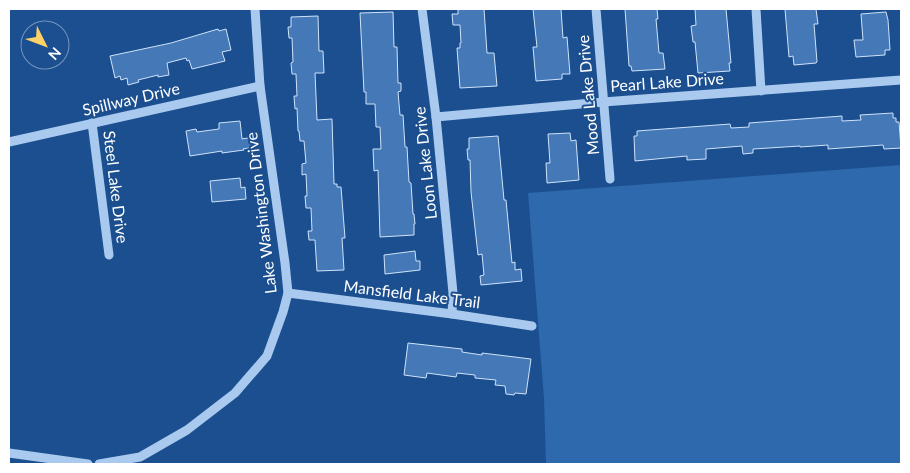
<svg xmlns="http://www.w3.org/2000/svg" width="910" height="473" font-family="Lato,sans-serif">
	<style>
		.green { fill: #2e69ad }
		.building { fill: #4478b7; stroke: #cfe3fa }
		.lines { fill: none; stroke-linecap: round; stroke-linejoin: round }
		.minor { stroke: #a9c9ee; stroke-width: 9 }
		.labels { text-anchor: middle; stroke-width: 4; stroke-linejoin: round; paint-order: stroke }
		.street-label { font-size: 16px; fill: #fff; stroke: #1b4f8f }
	</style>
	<rect width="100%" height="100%" fill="#1b4f8f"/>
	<polygon class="green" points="901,165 901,464 546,464 544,399 528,193"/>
	<g class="building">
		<polygon points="461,9 484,9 487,53 494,53 497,86 460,88 457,48 460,48 460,43 461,43 460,25 453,25 452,14 458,14 458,10"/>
		<polygon points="533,9 561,9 563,38 567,37 570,74 562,74 562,79 536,81 533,47 537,47"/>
		<polygon points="625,9 657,9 658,19 656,19 659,53 663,53 665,69 632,71 631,66 629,66"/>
		<polygon points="695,9 726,9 731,63 729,63 730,71 698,73 695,42 693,42 691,26 696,25"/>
		<polygon points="785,9 816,9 818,24 814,24 817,62 816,63 794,65 793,56 789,57"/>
		<polygon points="393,12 394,47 397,47 398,83 401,83 401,91 398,92 400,115 403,115 405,147 407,147 409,182 411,183 413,214 414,214 415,224 414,224 414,235 380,237 378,170 374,171 373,149 381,149 380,127 376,127 375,104 366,104 366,92 364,92 360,13"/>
		<polygon points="886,12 888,20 890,50 885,50 885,55 856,57 854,40 863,40 861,14"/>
		<polygon points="318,16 319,51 323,51 324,73 315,73 317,120 332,119 334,184 337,184 337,187 341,187 345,238 342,238 344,270 317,271 315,240 309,240 308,231 312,231 311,208 306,208 305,196 307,196 306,174 302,175 302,164 306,163 304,141 300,141 299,131 298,131 297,108 295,109 294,96 297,96 296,74 292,74 291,63 293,62 292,38 289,38 288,27 291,27 291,17"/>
		<polygon points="218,29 219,31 226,29 231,50 222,52 225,61 192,69 189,60 187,61 186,58 167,63 169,75 158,77 158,75 138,80 139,82 128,85 127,78 121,80 120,76 115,78 110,56 171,43"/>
		<polygon points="893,113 893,118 896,118 896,122 899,122 901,148 884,149 883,145 828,149 828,145 800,147 800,146 753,149 753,153 743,154 742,146 706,149 706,159 687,160 687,156 635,161 634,136 637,136 637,131 730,124 731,128 749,127 749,123 842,116 842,121 861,120 860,115"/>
		<polygon points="240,121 242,139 253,137 254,147 243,149 244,150 222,153 222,151 190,156 186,131 196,129 197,132 219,129 219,123"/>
		<polygon points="570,133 571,141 576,140 579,180 547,183 546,163 550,163 548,134"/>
		<polygon points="498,136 504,200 506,200 512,263 515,262 515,270 521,269 522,281 481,285 480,276 484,275 482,254 478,255 471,192 470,160 468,160 467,149 469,149 469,138"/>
		<polygon points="240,178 241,188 245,187 246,199 212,202 210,181"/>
		<polygon points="415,251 416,261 420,261 420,270 385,274 384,255"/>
		<polygon points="408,343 462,349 462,352 482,355 482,353 531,359 526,394 515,393 514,395 506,394 505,386 495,385 496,380 475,378 475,375 457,373 456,377 427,373 426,378 404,375"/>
	</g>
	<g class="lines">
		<g class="minor">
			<polyline points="422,9 436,117 453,293 452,314"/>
			<polyline points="596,9 610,179"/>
			<polyline points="756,9 761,91"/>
			<polyline points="436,117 603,102 901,80"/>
			<polyline points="92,123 109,255"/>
			<polyline points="9,142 260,86"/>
			<polyline points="288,293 452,314 532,326"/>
			<polyline points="9,453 88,464"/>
			<polyline points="99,464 140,457 187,430 235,393 267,356 283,312 288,293 285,263 260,86 255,9"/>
		</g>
	</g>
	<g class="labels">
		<g class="street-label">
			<text transform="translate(667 82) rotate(-4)" y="6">Pearl Lake Drive</text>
			<text transform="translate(588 95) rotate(-95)" y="6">Mood Lake Drive</text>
			<text transform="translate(131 99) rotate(-13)" y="6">Spillway Drive</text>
			<text transform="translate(425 163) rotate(-96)" y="6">Loon Lake Drive</text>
			<text transform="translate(116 187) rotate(83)" y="6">Steel Lake Drive</text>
			<text transform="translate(261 213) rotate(-97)" y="6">Lake Washington Drive</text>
			<text transform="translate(412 294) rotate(7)" y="6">Mansfield Lake Trail</text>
		</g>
	</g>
	<rect width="910" height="473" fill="none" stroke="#ffffff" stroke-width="20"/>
	<g transform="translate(45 45) rotate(132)"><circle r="24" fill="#1b4f8f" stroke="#7695bc"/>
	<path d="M0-4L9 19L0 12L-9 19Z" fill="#ffd166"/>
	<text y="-8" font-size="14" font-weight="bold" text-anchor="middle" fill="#ffffff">N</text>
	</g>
</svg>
